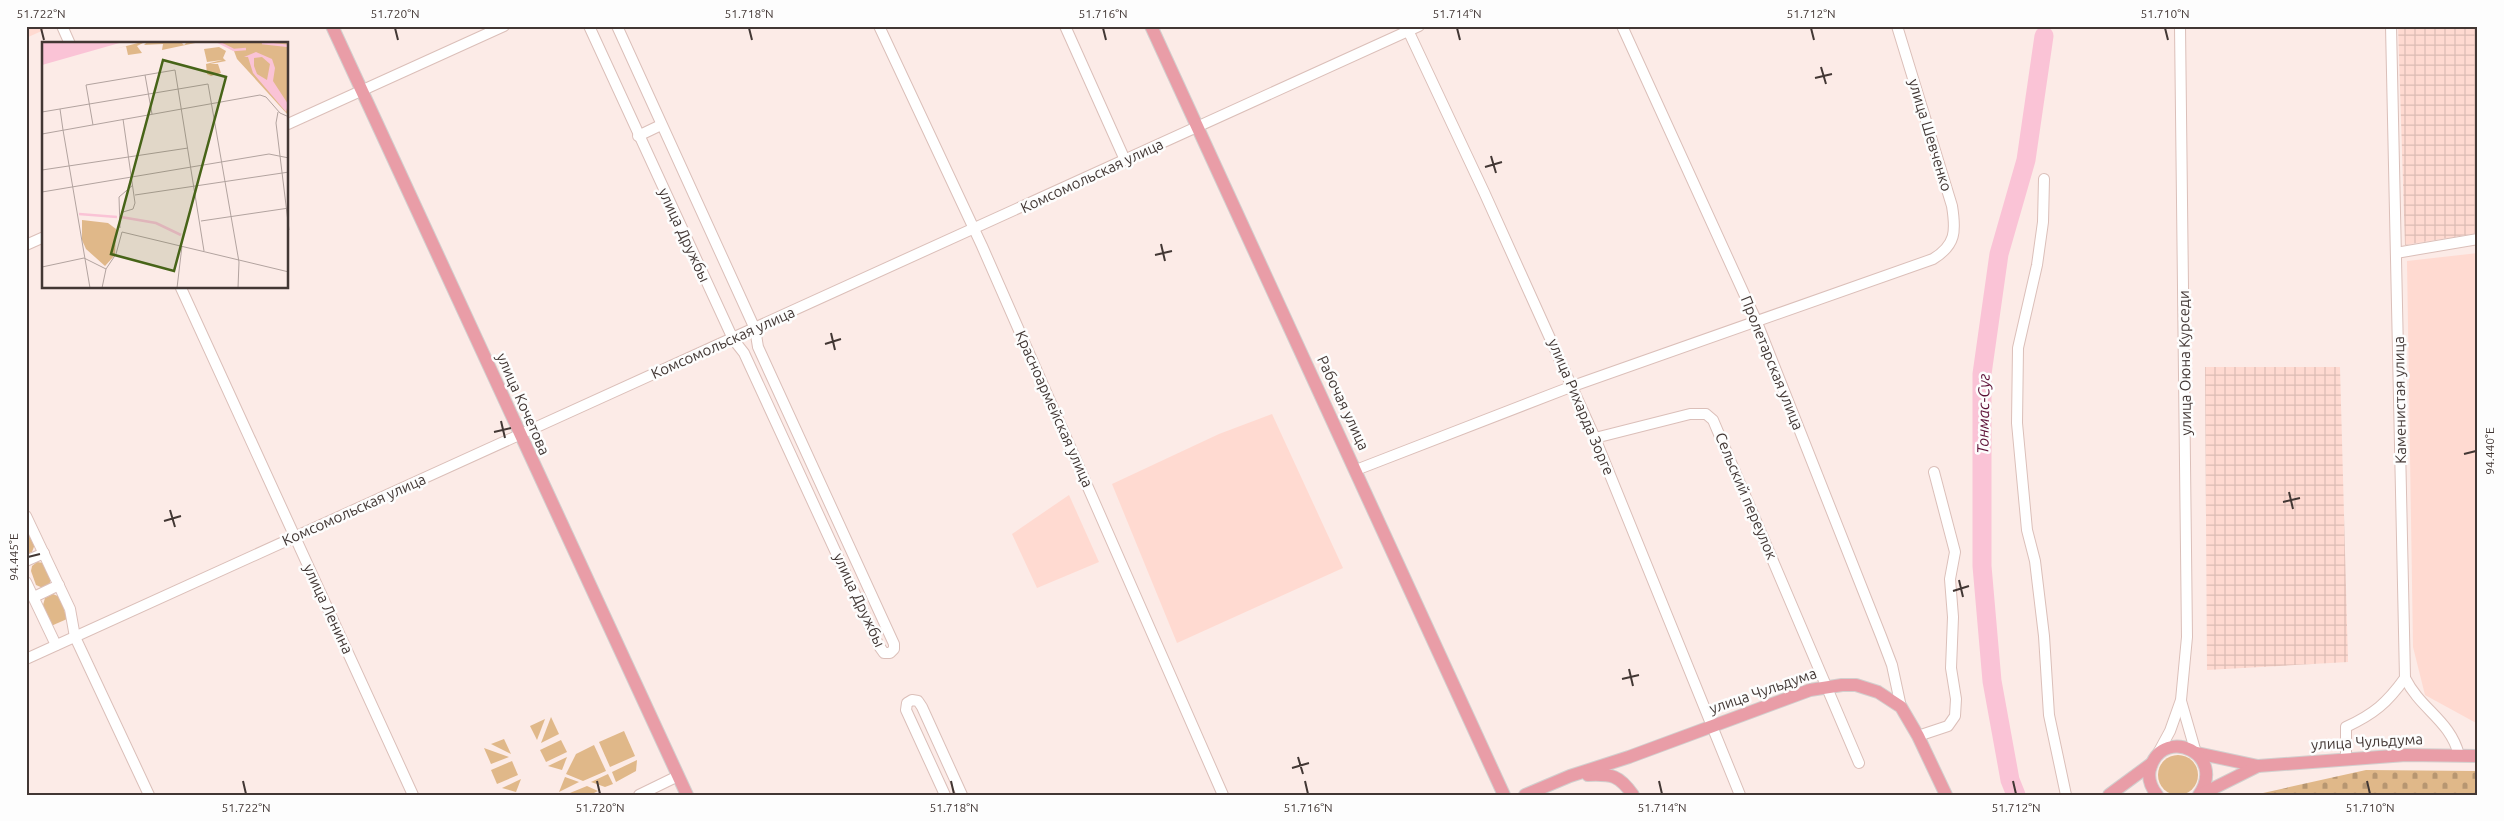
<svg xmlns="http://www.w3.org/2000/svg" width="2504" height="821" font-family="Ubuntu,sans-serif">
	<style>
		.built { fill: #ffdad1 }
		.industrial { fill: url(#industrial-grid) }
		.grass { fill: #e0b889 }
		.cemetery { fill: url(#cemetery-stones) }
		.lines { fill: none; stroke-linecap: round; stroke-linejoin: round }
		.river { stroke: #fac3d6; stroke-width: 19 }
		.minor-casing { stroke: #dbbfb9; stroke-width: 12 }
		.major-casing { stroke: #d2cfce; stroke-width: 14 }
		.minor { stroke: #fff; stroke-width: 10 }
		.major { stroke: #e99da7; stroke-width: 12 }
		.ticks { fill: none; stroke: #423734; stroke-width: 2 }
		.labels { text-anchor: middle; stroke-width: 5; stroke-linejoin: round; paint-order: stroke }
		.street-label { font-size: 15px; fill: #423734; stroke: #fdfdfd }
		.water-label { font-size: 16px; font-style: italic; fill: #5d1036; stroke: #fdfdfd }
		.inset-river { fill: none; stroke: #fac3d6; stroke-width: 2.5 }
		.inset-road { fill: none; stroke: #b2a39f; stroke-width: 1 }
		.view { fill: #476418; fill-opacity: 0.15; stroke: #476418; stroke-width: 2.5 }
		.inset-edge { fill: none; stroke: #423734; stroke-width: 2.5 }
		.neatline { fill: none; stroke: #423734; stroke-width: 2 }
		.ticks-label { font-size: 12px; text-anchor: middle; fill: #423734 }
	</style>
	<defs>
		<pattern id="industrial-grid" width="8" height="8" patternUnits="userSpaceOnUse" patternTransform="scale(1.25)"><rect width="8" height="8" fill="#ffdad1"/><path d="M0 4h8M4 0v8" fill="none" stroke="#dcbcb4"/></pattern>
		<pattern id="cemetery-stones" width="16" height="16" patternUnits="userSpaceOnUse" patternTransform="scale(1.25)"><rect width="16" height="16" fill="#e0b889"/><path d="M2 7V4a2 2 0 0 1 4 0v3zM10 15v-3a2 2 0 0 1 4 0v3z" fill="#b79671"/></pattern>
	</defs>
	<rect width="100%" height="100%" fill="#fcebe7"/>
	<g class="built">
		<polygon points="26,26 42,26 44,30 26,38"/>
		<polygon points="2478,253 2478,724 2425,695 2413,647 2407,261"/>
		<polygon points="1272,414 1343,568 1177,643 1112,484 1219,434"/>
		<polygon points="1069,495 1099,562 1037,588 1012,534"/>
	</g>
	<g class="industrial">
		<polygon points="2398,26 2478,26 2478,233 2405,245"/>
		<polygon points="2205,367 2340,367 2348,662 2207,670"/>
	</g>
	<g class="grass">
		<polygon points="26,525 35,544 32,552 27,554"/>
		<polygon points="37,562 44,563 51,578 49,586 43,588 36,585 31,571 32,566"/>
		<polygon points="53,594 60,597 67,619 51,626 43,605 45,598"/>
		<polygon points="551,717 559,734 541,743"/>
		<polygon points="545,719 537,740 530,726"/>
		<polygon points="624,731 635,756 610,767 599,742"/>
		<polygon points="504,739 511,754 491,744"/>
		<polygon points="561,740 567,752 546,762 540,750"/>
		<polygon points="594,745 606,771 583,781 566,774 576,754"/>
		<polygon points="484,748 509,757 491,764"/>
		<circle cx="2178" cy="775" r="20"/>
		<polygon points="567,757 562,770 548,766"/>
		<polygon points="637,760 636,771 616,782 612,772"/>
		<polygon points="512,761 518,775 497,784 491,770"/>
		<polygon points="608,774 613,784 605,787 591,782"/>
		<polygon points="565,777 579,782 559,792"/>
		<polygon points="521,779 516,792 502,788"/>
		<polygon points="587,786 598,791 590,795 565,795"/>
	</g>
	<polygon class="cemetery" points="2366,770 2478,771 2478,795 2254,795"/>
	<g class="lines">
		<polyline class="river" points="2016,795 2010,780 1992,681 1982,566 1982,374 1999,254 2026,160 2044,36"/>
		<defs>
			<g id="minor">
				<polyline points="62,26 70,44"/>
				<polyline points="589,26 733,339 744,353 879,646 884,653 890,653 894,649 894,644 758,347 755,329 617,26"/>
				<polyline points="879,26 982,246 1223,795"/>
				<polyline points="1065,26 1125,160"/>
				<polyline points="1406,26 1484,192 1595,438 1740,795"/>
				<polyline points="1622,26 1756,320 1881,636 1892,665 1901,707"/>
				<path d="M2391,26l14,652c16,32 45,42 54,77"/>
				<polyline points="288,124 504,26"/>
				<polyline points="638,136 661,125"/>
				<polyline points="2044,179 2043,222 2037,265 2018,348 2017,423 2027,530 2035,561 2044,636 2049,715 2066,795"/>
				<polyline points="26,245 44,237"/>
				<polyline points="2396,253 2478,239"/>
				<polyline points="181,288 413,795"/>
				<polyline points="1595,438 1690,414 1706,414 1713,420 1859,763"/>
				<path d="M1356,470l217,-84 360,-127c23,-14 23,-28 19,-53l-55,-180"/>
				<polyline points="26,516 70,609 75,637 149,795"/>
				<polyline points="26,561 44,553"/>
				<polyline points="26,582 56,645"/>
				<polyline points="34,597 59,585"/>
				<polyline points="26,659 1419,26"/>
				<polyline points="2181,701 2196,753"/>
				<polyline points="1918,736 1948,726 1955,716 1956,699 1951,668 1953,617 1950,579 1955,552 1934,472"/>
				<polyline points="2157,755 2170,731 2181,700 2187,637 2180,26"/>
				<path d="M2346,759v-32c28,-13 41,-24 59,-49"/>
				<polyline points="639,795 678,776"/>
				<polyline points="945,795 906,710 907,703 912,700 918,701 922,707 962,795"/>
			</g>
			<g id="major">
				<polyline points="332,26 687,795"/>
				<polyline points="1151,26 1504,795"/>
				<polyline points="2197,753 2258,766 2406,755 2478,756"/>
				<path d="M1588,775c24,-1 31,0 45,20"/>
				<polyline points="1525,795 1570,776 1629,757 1810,690 1842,685 1856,685 1878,692 1901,707 1918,736 1946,795"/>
				<polyline points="2109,795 2151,764"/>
				<path d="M2157,795c-7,-9 -10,-19 -6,-29 14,-40 76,-12 48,29"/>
				<polyline points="2200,795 2258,766"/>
			</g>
		</defs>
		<use href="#minor" class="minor-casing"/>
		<use href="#major" class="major-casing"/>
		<use href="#minor" class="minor"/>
		<use href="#major" class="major"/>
	</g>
	<path class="ticks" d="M41,28l3,12M395,28l3,12M749,28l3,12M1103,28l3,12M1457,28l3,12M1811,28l3,12M2165,28l3,12M1821,67l5,17M1815,78l17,-4M1491,156l5,17M1485,167l17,-5M1161,244l4,17M1155,255l17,-4M831,333l4,17M825,344l16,-5M501,421l4,17M494,432l17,-4M2464,454l12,-3M2289,492l4,17M2283,502l17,-4M170,510l5,17M164,521l17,-5M28,557l12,-3M1959,580l4,17M1953,591l16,-5M1629,669l4,17M1622,679l17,-4M1298,757l5,17M1292,768l17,-5M243,781l3,13M597,781l3,13M951,781l3,13M1305,781l3,13M1659,781l3,13M2013,781l3,13M2367,781l3,13"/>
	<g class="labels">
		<g class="street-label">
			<text transform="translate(1930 135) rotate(73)" y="5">улица Шевченко</text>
			<text transform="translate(1092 176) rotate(-25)" y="5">Комсомольская улица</text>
			<text transform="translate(684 235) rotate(65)" y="5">улица Дружбы</text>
			<text transform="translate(723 343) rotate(-24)" y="5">Комсомольская улица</text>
			<text transform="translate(1772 363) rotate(68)" y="5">Пролетарская улица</text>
			<text transform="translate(2185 363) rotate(-91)" y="5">улица Оюна Курседи</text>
			<text transform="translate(2400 400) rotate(-91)" y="5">Каменистая улица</text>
			<text transform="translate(1343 403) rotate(65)" y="5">Рабочая улица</text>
			<text transform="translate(523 404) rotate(66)" y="5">улица Кочетова</text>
			<text transform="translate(1581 407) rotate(67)" y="5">улица Рихарда Зорге</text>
			<text transform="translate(1054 409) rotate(66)" y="5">Красноармейская улица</text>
			<text transform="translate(1746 496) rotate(67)" y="5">Сельский переулок</text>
			<text transform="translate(354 510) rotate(-24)" y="5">Комсомольская улица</text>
			<text transform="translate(859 600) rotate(65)" y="5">улица Дружбы</text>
			<text transform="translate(328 609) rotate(65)" y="5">улица Ленина</text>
			<text transform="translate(1763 691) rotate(-19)" y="5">улица Чульдума</text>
			<text transform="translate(2367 742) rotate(-3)" y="5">улица Чульдума</text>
		</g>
		<g class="water-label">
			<text transform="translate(1983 414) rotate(-89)" y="6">Тонмас-Суг</text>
		</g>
	</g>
	<g transform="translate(42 42)">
		<rect width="246" height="246" fill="#fcebe7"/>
		<path d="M105,0h34l3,3 3,-3h13l-38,8 1,-6 -19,1zM96,1h5l-6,3 5,7 -14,2 -2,-9 -15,4zM177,5l7,4 -3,7 3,3 -16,3h8l3,9 -10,3 -4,-2 -1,-10 16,-4 -15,2 -3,-13z" fill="#e0b889"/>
		<path d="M40,178l26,3 8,6 -1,26 -10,11 -19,-17 -4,-9z" fill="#e0b889"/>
		<path d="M176,0h70v73l-51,-56 -3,-8z" fill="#e0b889"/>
		<path d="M0,0h81l-81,23zM214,10l16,7 3,9 -2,13 15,23 -2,8 -33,-39 -5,-16h-4zM220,15l8,7 -3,16 -10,-6 -3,-8v-8z" fill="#fac3d6" fill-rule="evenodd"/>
		<path class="inset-river" d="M176,0l16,8 12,-1M220,1l27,3M37,172l38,3M79,175l35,6 25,12"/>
		<path class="inset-road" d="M103,33l7,39M18,67l3,21M0,70l166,-28 31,178 -1,26M236,70l-2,11 13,107M51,83l-7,-40 89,-15 29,181M21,88l27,158M0,92l218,-39 6,2 14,16 9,4M0,128l146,-22M0,150l227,-38 20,4M93,153l154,-23M78,175l3,-5 10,-3 2,-6 -12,-84M159,179l88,-13M78,186l-1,-31 14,-12M80,190l167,40M0,225l42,-9 22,11M60,246l4,-19 10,-15 6,-22M135,246l5,-42"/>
		<path class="view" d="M121,18l63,17 -52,194 -63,-17z"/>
		<rect width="246" height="246" class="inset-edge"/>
	</g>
	<rect width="2504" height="821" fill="none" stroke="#fdfdfd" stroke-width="55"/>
	<rect x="28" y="28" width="2448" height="766" class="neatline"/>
	<g class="ticks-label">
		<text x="41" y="18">51.722°N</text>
		<text x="395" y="18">51.720°N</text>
		<text x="749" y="18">51.718°N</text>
		<text x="1103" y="18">51.716°N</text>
		<text x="1457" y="18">51.714°N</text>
		<text x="1811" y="18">51.712°N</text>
		<text x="2165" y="18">51.710°N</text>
		<text transform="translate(2490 451) rotate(-90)" y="4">94.440°E</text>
		<text transform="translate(14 557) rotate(-90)" y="4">94.445°E</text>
		<text x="246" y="812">51.722°N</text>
		<text x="600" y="812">51.720°N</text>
		<text x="954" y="812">51.718°N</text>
		<text x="1308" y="812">51.716°N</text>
		<text x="1662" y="812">51.714°N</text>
		<text x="2016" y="812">51.712°N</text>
		<text x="2370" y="812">51.710°N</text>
	</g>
</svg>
